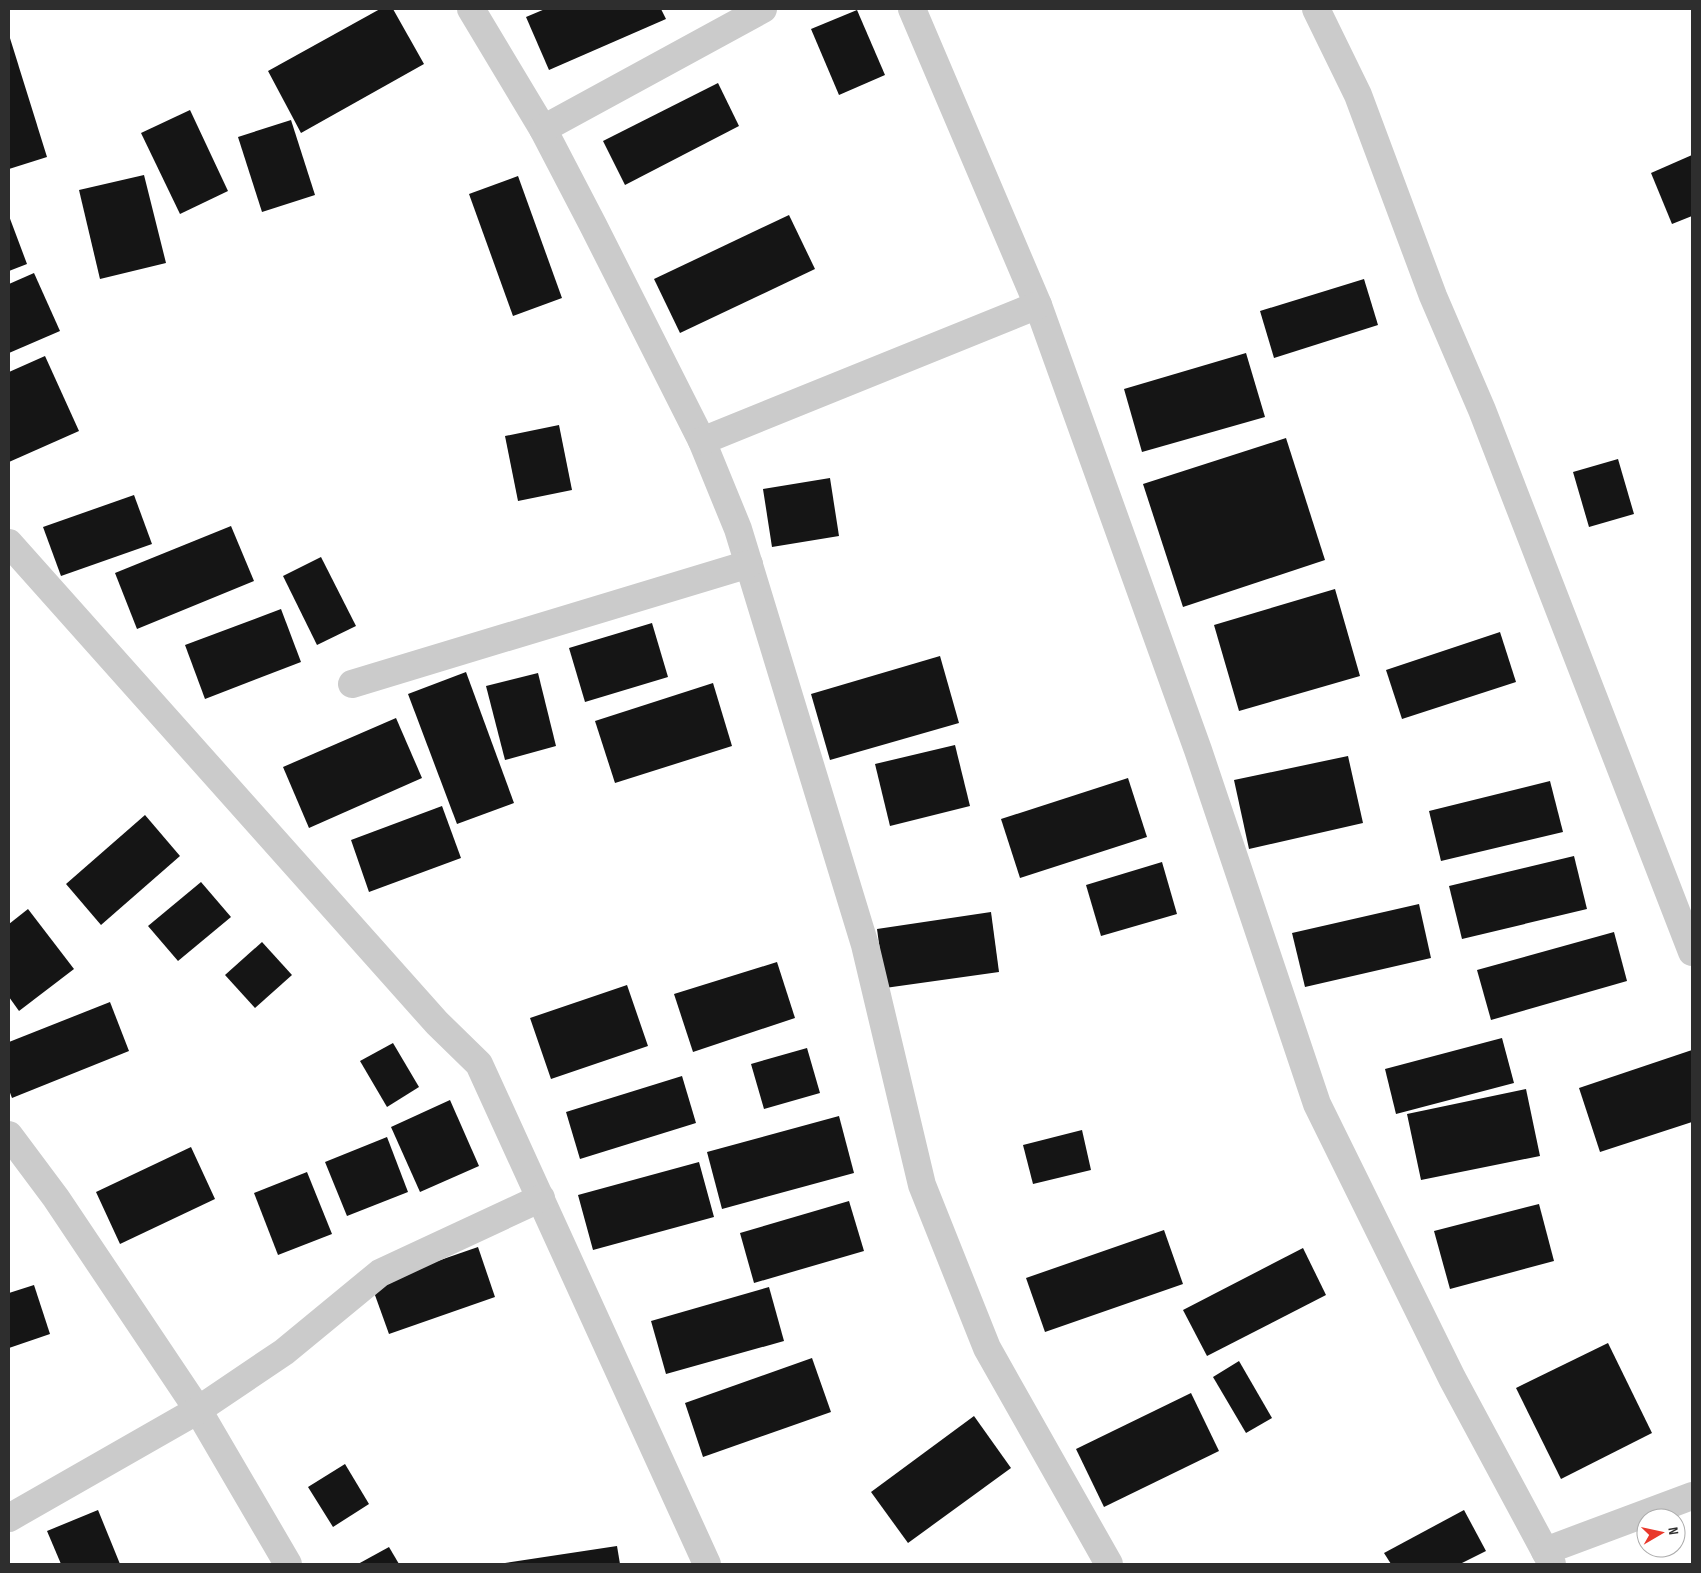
<svg xmlns="http://www.w3.org/2000/svg" width="1701" height="1573" font-family="'Sofia Sans Condensed',sans-serif">
	<style>
		.building { fill: #151515 }
		.lines { fill: none; stroke-linecap: round; stroke-linejoin: round }
		.street { stroke: #cbcbcb; stroke-width: 28 }
	</style>
	<rect width="100%" height="100%" fill="#fff"/>
	<g class="building">
		<polygon points="380,9 393,9 424,64 301,133 268,71"/>
		<polygon points="545,9 661,9 666,19 549,70 526,17"/>
		<polygon points="857,10 885,75 839,95 811,29"/>
		<polygon points="9,35 47,157 9,169"/>
		<polygon points="718,83 739,126 625,185 603,141"/>
		<polygon points="190,110 228,191 180,214 141,133"/>
		<polygon points="291,120 315,195 262,212 238,137"/>
		<polygon points="1692,155 1692,216 1672,224 1651,173"/>
		<polygon points="144,175 166,263 100,279 79,190"/>
		<polygon points="518,176 562,298 513,316 469,194"/>
		<polygon points="789,215 815,269 680,333 654,279"/>
		<polygon points="9,216 27,264 9,271"/>
		<polygon points="34,273 60,331 9,353 9,284"/>
		<polygon points="1364,279 1378,325 1274,358 1260,311"/>
		<polygon points="1246,353 1265,417 1142,452 1124,389"/>
		<polygon points="45,356 79,431 9,462 9,372"/>
		<polygon points="559,425 572,490 518,501 505,436"/>
		<polygon points="1286,438 1325,560 1183,607 1143,484"/>
		<polygon points="1618,459 1634,514 1589,527 1573,472"/>
		<polygon points="830,478 839,536 772,547 763,489"/>
		<polygon points="134,495 152,544 61,576 43,527"/>
		<polygon points="231,526 254,581 137,629 115,573"/>
		<polygon points="321,557 356,626 317,645 283,576"/>
		<polygon points="1335,589 1360,676 1239,711 1214,625"/>
		<polygon points="281,609 301,662 205,699 185,645"/>
		<polygon points="652,623 668,677 585,702 569,648"/>
		<polygon points="1500,632 1516,682 1402,719 1386,670"/>
		<polygon points="940,656 959,723 830,760 811,694"/>
		<polygon points="466,672 514,803 457,824 408,694"/>
		<polygon points="538,673 556,746 505,760 486,686"/>
		<polygon points="713,683 732,746 615,783 595,721"/>
		<polygon points="396,718 422,778 309,828 283,767"/>
		<polygon points="955,745 970,806 890,826 875,764"/>
		<polygon points="1348,756 1363,823 1249,849 1234,780"/>
		<polygon points="1128,778 1147,837 1020,878 1001,819"/>
		<polygon points="1550,781 1563,832 1441,861 1429,811"/>
		<polygon points="442,806 461,858 369,892 351,840"/>
		<polygon points="145,815 180,856 101,925 66,884"/>
		<polygon points="1574,856 1587,909 1462,939 1449,886"/>
		<polygon points="1162,862 1177,914 1101,936 1086,885"/>
		<polygon points="201,882 231,917 178,961 148,926"/>
		<polygon points="1419,904 1431,958 1305,987 1292,933"/>
		<polygon points="28,909 74,969 19,1011 9,997 9,924"/>
		<polygon points="991,912 999,972 885,988 877,929"/>
		<polygon points="1614,932 1627,981 1491,1020 1477,970"/>
		<polygon points="262,942 292,975 255,1008 225,975"/>
		<polygon points="777,962 795,1018 693,1052 674,994"/>
		<polygon points="627,985 648,1046 551,1079 530,1018"/>
		<polygon points="110,1002 129,1051 12,1098 9,1090 9,1042"/>
		<polygon points="1502,1038 1514,1083 1396,1114 1385,1069"/>
		<polygon points="393,1043 419,1087 387,1107 360,1061"/>
		<polygon points="807,1048 820,1093 764,1109 751,1064"/>
		<polygon points="1692,1050 1692,1122 1600,1152 1579,1088"/>
		<polygon points="682,1076 696,1123 580,1159 566,1112"/>
		<polygon points="1526,1089 1540,1156 1421,1180 1407,1114"/>
		<polygon points="450,1100 479,1166 420,1192 391,1127"/>
		<polygon points="839,1116 854,1173 722,1209 707,1152"/>
		<polygon points="1082,1130 1091,1170 1033,1184 1023,1145"/>
		<polygon points="387,1137 408,1192 347,1216 325,1162"/>
		<polygon points="191,1147 215,1199 120,1244 96,1192"/>
		<polygon points="699,1162 714,1217 593,1250 578,1195"/>
		<polygon points="307,1172 332,1234 278,1255 254,1193"/>
		<polygon points="849,1201 864,1251 754,1283 740,1233"/>
		<polygon points="1539,1204 1554,1261 1450,1289 1434,1231"/>
		<polygon points="1164,1230 1183,1284 1045,1332 1026,1278"/>
		<polygon points="478,1247 495,1297 389,1334 371,1284"/>
		<polygon points="1303,1248 1326,1295 1207,1356 1183,1310"/>
		<polygon points="34,1285 50,1334 9,1348 9,1293"/>
		<polygon points="769,1287 784,1341 666,1374 651,1321"/>
		<polygon points="1608,1343 1652,1433 1561,1479 1516,1388"/>
		<polygon points="812,1358 831,1412 703,1457 685,1403"/>
		<polygon points="1239,1361 1272,1418 1246,1433 1213,1377"/>
		<polygon points="1191,1393 1219,1451 1104,1507 1076,1449"/>
		<polygon points="974,1416 1011,1468 908,1543 871,1492"/>
		<polygon points="345,1464 369,1504 333,1527 308,1487"/>
		<polygon points="98,1510 120,1564 61,1564 47,1531"/>
		<polygon points="1464,1510 1486,1551 1460,1564 1391,1564 1384,1553"/>
		<polygon points="617,1546 620,1564 505,1564 505,1563"/>
		<polygon points="389,1547 399,1564 358,1564"/>
	</g>
	<g class="lines">
		<g class="street">
			<polyline points="471,9 543,129 593,225 702,441 738,529 865,945 922,1185 987,1348 1109,1564"/>
			<polyline points="912,9 1038,305 1198,750 1317,1104 1452,1378 1552,1564"/>
			<polyline points="1316,9 1358,95 1433,296 1482,410 1692,952"/>
			<polyline points="543,129 763,9"/>
			<polyline points="702,441 1038,305"/>
			<polyline points="9,543 437,1023 479,1064 707,1564"/>
			<polyline points="352,684 749,564"/>
			<polyline points="9,1135 56,1198 198,1410 288,1564"/>
			<polyline points="9,1518 198,1410 284,1352 380,1273 541,1198"/>
			<polyline points="1545,1551 1692,1496"/>
		</g>
	</g>
	<rect width="1701" height="1573" fill="none" stroke="#2e2e2e" stroke-width="20"/>
	<g transform="translate(1661 1533) rotate(81)"><circle r="24" fill="#ffffff" stroke="#ababab"/>
	<path d="M0-4L9 19L0 12L-9 19Z" fill="#e9382b"/>
	<text y="-8" font-size="14" font-weight="bold" text-anchor="middle" fill="#2e2e2e">N</text>
	</g>
</svg>
